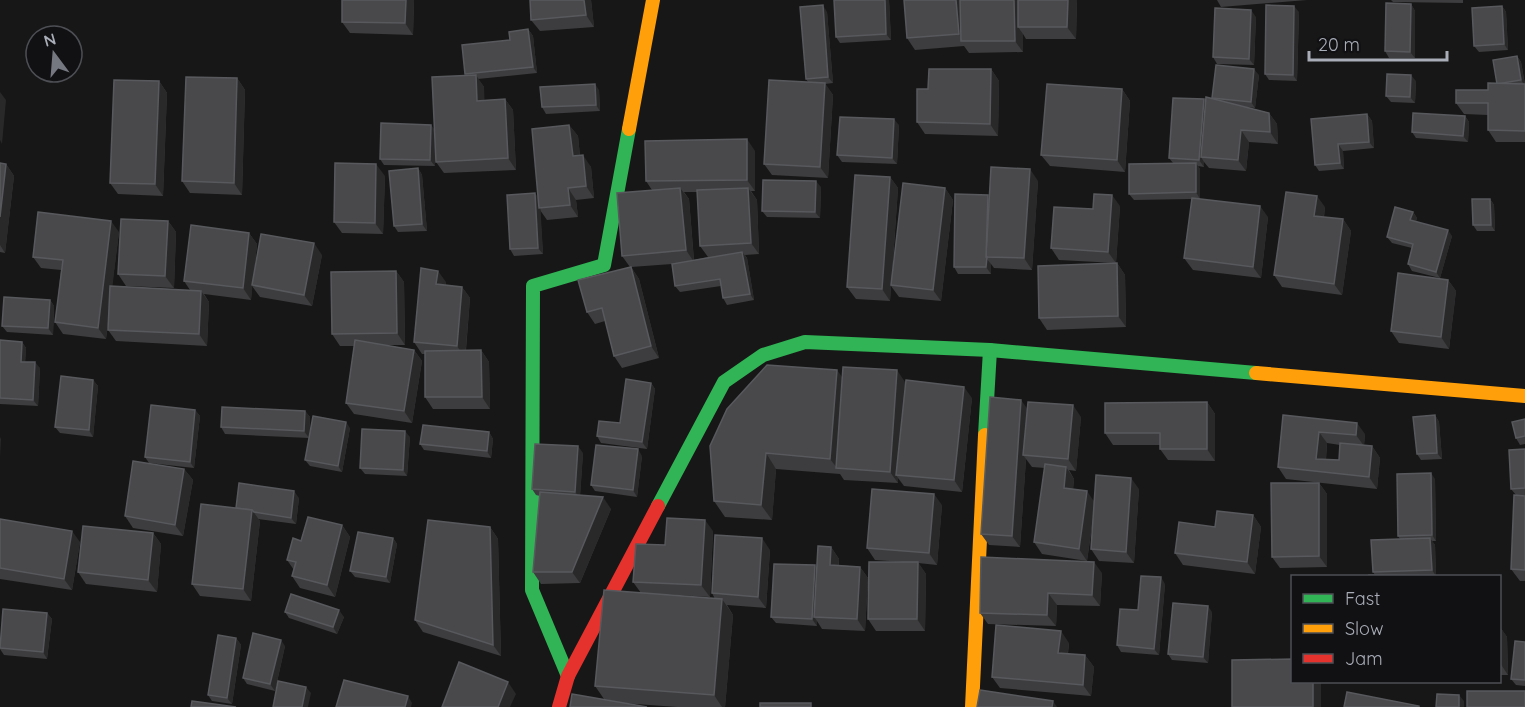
<svg xmlns="http://www.w3.org/2000/svg" width="1525" height="707" font-family="Quicksand,sans-serif">
	<style>
		.lines { fill: none; stroke-linecap: round; stroke-linejoin: round }
		.fast { stroke: #30b455; stroke-width: 14 }
		.slow { stroke: #ff9f0a; stroke-width: 14 }
		.jam { stroke: #e5322d; stroke-width: 14 }
		.wall { fill: #3d3d3f; fill-rule: evenodd }
		.shaded-wall { fill: #29292a }
		.building { fill: #49494c; stroke: #58595d; stroke-width: 1.5 }
	</style>
	<rect width="100%" height="100%" fill="#171717"/>
	<g class="lines">
		<g class="fast">
			<polyline points="985,435 990,350"/>
			<polyline points="658,506 724,382 763,355 805,342 990,350 1256,373"/>
			<polyline points="568,676 532,590 533,286 604,265 629,129"/>
		</g>
		<g class="slow">
			<polyline points="629,129 653,0"/>
			<polyline points="1256,373 1525,396"/>
			<polyline points="972,707 985,435"/>
		</g>
		<polyline class="jam" points="559,707 568,676 658,506"/>
	</g>
	<g class="wall">
		<polygon points="414,0 413,35 350,33 342,22"/>
		<polygon points="530,0 591,0 594,27 540,31 531,20"/>
		<polygon points="889,0 891,40 840,43 836,37"/>
		<polygon points="1077,0 1076,39 1026,39 1023,34 1023,52 969,53 964,46 915,50 907,38"/>
		<polygon points="1217,0 1307,0 1221,7"/>
		<polygon points="1391,0 1463,0 1463,3 1393,2"/>
		<polygon points="1411,4 1415,11 1415,58 1389,58 1385,51"/>
		<polygon points="1502,6 1506,12 1508,50 1479,52 1474,46"/>
		<polygon points="827,12 833,83 825,84 833,95 828,178 772,175 764,164 808,82 806,79"/>
		<polygon points="1299,12 1297,81 1269,80 1265,74"/>
		<polygon points="1256,17 1254,65 1217,64 1213,57"/>
		<polygon points="528,29 533,36 537,73 478,79 484,87 484,100 505,99 513,110 516,170 444,173 436,162 435,149 435,166 384,165 380,159 434,129 466,76 465,74 510,40"/>
		<polygon points="1517,56 1521,62 1525,84 1525,142 1496,142 1488,130 1488,115 1464,114 1456,103 1488,90 1497,83"/>
		<polygon points="991,69 999,81 998,136 925,134 917,122"/>
		<polygon points="1259,75 1255,108 1247,107 1269,113 1277,124 1278,144 1249,142 1246,171 1209,168 1204,162 1204,167 1198,166 1200,169 1200,199 1195,199 1268,217 1261,278 1193,270 1184,258 1192,199 1134,200 1129,194 1173,163 1169,158 1204,99 1206,102 1213,99 1212,98"/>
		<polygon points="237,78 245,90 242,195 190,193 182,181"/>
		<polygon points="159,81 167,93 163,196 118,194 110,183"/>
		<polygon points="1416,81 1415,103 1391,102 1386,96"/>
		<polygon points="1122,89 1130,101 1125,172 1050,166 1041,155"/>
		<polygon points="599,90 600,111 546,114 542,107"/>
		<polygon points="1367,114 1372,121 1374,148 1343,151 1344,169 1319,171 1315,165"/>
		<polygon points="1465,116 1469,122 1468,142 1416,138 1412,132"/>
		<polygon points="569,125 578,136 580,156 591,167 594,198 576,200 578,217 547,220 540,210 543,254 514,256 510,249 538,198"/>
		<polygon points="899,125 897,164 842,162 837,155"/>
		<path d="M755,151v40h-4l6,9 2,54 -14,1 2,3 7,42 -27,5 -4,-7 -2,-12 -41,6 -5,-6 -3,-22 -41,3 8,12 20,79 -37,10 -8,-12 -9,-35 -10,3 -8,-12 43,-45 -8,-11 30,-66 -6,-9zM684,192h13l3,54 8,11 -14,3 -5,-61z"/>
		<polygon points="0,163 6,164 14,176 5,253 0,252"/>
		<polygon points="418,168 422,175 427,231 398,232 394,226"/>
		<polygon points="385,176 383,234 342,233 334,222"/>
		<polygon points="890,177 898,188 892,276 945,188 953,200 941,301 899,297 891,286 890,301 856,299 847,287"/>
		<polygon points="1038,181 1032,270 994,268 991,264 991,274 958,274 954,267 989,197"/>
		<polygon points="821,187 820,218 767,217 762,211"/>
		<polygon points="1490,199 1494,205 1495,231 1477,231 1473,225"/>
		<polygon points="1120,206 1116,263 1059,260 1051,248 1093,209"/>
		<polygon points="1325,207 1324,217 1343,219 1351,231 1342,295 1282,287 1274,275"/>
		<polygon points="1413,212 1417,218 1416,221 1452,236 1440,278 1412,271 1408,264 1412,248 1392,243 1387,237"/>
		<polygon points="168,221 176,232 174,288 126,286 118,274"/>
		<polygon points="119,232 112,286 190,290 184,281 249,233 257,244 254,273 322,255 312,306 260,297 252,286 251,300 204,294 209,302 207,346 116,341 108,330 108,323 106,339 63,334 55,322 61,270 41,268 33,257"/>
		<polygon points="1117,263 1125,275 1126,327 1047,330 1039,318"/>
		<polygon points="396,271 404,282 405,345 385,345 414,350 422,361 412,423 354,414 346,403 354,346 340,346 332,334"/>
		<polygon points="1448,280 1456,291 1449,349 1399,343 1391,331"/>
		<polygon points="446,282 446,285 462,287 470,298 466,350 481,350 489,362 490,409 433,409 425,397 425,354 422,354 414,342"/>
		<polygon points="50,300 54,306 53,335 7,332 2,326"/>
		<polygon points="0,340 22,342 26,348 25,362 40,368 38,406 0,404"/>
		<polygon points="842,377 905,382 904,399 972,398 962,492 904,486 898,478 898,483 844,480 840,474 776,469 772,520 725,517 714,501"/>
		<polygon points="93,380 98,386 93,437 60,433 55,427"/>
		<polygon points="651,383 655,389 647,449 601,443 597,436 620,423"/>
		<polygon points="1207,402 1215,414 1215,461 1168,460 1160,449 1160,445 1113,445 1105,433"/>
		<polygon points="1028,409 1081,417 1076,471 1069,470 1074,479 1073,490 1094,501 1139,489 1134,563 1099,561 1091,549 1093,519 1087,561 1042,554 1034,542 1045,468 1032,467 1026,459 1020,547 989,545 981,534"/>
		<polygon points="195,410 200,416 194,468 149,463 145,457"/>
		<polygon points="305,411 310,417 309,438 225,434 221,427"/>
		<path d="M1283,415l82,19 -1,11 8,1 8,12 -3,31 -91,-10 -8,-12zM1327,443l13,2 -1,15h-13z"/>
		<polygon points="1435,415 1439,422 1442,459 1421,460 1417,454"/>
		<polygon points="1525,419 1525,444 1520,445 1516,438"/>
		<polygon points="350,428 342,472 310,466 305,460"/>
		<polygon points="489,432 493,439 491,458 424,450 420,444"/>
		<polygon points="410,437 407,476 365,474 360,468"/>
		<polygon points="1525,449 1525,581 1520,581 1511,569 1516,495 1511,489"/>
		<polygon points="583,453 580,495 611,509 580,583 541,584 533,572 540,496 536,495 532,489"/>
		<polygon points="642,456 637,497 595,491 591,485"/>
		<polygon points="184,469 193,480 183,536 133,528 125,516"/>
		<polygon points="1435,479 1436,541 1432,541 1435,545 1436,576 1375,575 1373,572 1400,539 1398,536"/>
		<polygon points="1319,483 1327,494 1327,567 1280,568 1272,557"/>
		<polygon points="299,498 296,524 258,519 260,521 251,601 200,596 192,584 236,508"/>
		<polygon points="942,505 937,565 918,563 926,574 925,631 876,631 868,619 903,562 875,560 867,548"/>
		<polygon points="1253,515 1261,527 1255,574 1183,565 1175,553 1215,527"/>
		<polygon points="0,519 80,542 72,590 0,579"/>
		<polygon points="342,525 350,537 335,597 300,588 292,576 294,570 287,560 301,541"/>
		<polygon points="490,527 498,539 501,656 423,632 415,620"/>
		<polygon points="713,531 710,597 661,594 715,599 712,593 770,550 766,608 727,605 733,615 725,707 677,707 622,703 604,699 595,686 641,593 633,582 665,545"/>
		<polygon points="153,533 161,544 157,592 86,584 78,572"/>
		<polygon points="393,538 397,544 390,583 355,577 350,571"/>
		<polygon points="831,547 839,559 839,565 860,567 868,578 865,631 822,629 817,621 817,626 776,623 771,617 817,568"/>
		<polygon points="1102,573 1100,606 1057,605 1056,626 988,624 980,613"/>
		<polygon points="1165,584 1159,655 1121,652 1117,645 1138,610"/>
		<polygon points="285,612 344,617 337,634 289,618"/>
		<polygon points="1212,612 1208,663 1172,660 1168,654"/>
		<polygon points="47,613 52,619 47,659 4,655 0,649 0,642"/>
		<polygon points="1500,627 1507,637 1508,675 1500,675"/>
		<polygon points="236,638 241,645 232,704 212,701 208,695"/>
		<polygon points="1525,642 1525,686 1516,685 1511,679"/>
		<polygon points="1069,643 1068,654 1085,655 1094,667 1091,696 1000,688 992,677"/>
		<polygon points="285,646 275,691 247,684 243,678"/>
	</g>
	<g class="shaded-wall">
		<polygon points="406,0 414,0 413,35 405,23"/>
		<polygon points="584,0 591,0 594,27 586,15"/>
		<polygon points="885,0 889,0 891,40 886,34"/>
		<polygon points="956,0 963,0 964,41 959,34"/>
		<polygon points="1014,0 1022,0 1018,27 1023,34 1023,52 1015,41"/>
		<polygon points="1068,0 1077,0 1076,39 1067,27"/>
		<polygon points="1411,4 1415,11 1415,58 1410,52"/>
		<polygon points="823,5 827,12 833,83 828,77"/>
		<polygon points="1294,6 1299,12 1297,81 1293,75"/>
		<polygon points="1502,6 1506,12 1508,50 1504,44"/>
		<polygon points="1251,10 1256,17 1254,65 1249,59"/>
		<polygon points="528,29 533,36 537,73 533,67"/>
		<polygon points="1517,56 1521,62 1525,86 1521,80"/>
		<polygon points="991,69 999,81 998,136 990,124"/>
		<polygon points="1254,69 1259,75 1255,108 1251,102"/>
		<polygon points="476,75 484,87 485,112 477,101"/>
		<polygon points="1411,75 1416,81 1415,103 1410,97"/>
		<polygon points="237,78 245,90 242,195 234,183"/>
		<polygon points="159,81 167,93 163,196 155,184"/>
		<polygon points="825,83 833,95 828,178 820,167"/>
		<polygon points="595,84 599,90 600,111 596,105"/>
		<polygon points="1122,89 1130,101 1125,172 1117,160"/>
		<polygon points="0,92 6,100 2,144 0,140"/>
		<polygon points="505,99 513,110 516,170 508,158"/>
		<polygon points="1204,99 1208,106 1201,157 1204,162 1204,167 1199,160"/>
		<polygon points="1269,113 1277,124 1278,144 1270,132"/>
		<polygon points="1367,114 1372,121 1374,148 1369,142"/>
		<polygon points="1465,116 1469,122 1468,142 1463,136"/>
		<polygon points="894,119 899,125 897,164 892,158"/>
		<polygon points="431,125 436,131 435,166 430,160"/>
		<polygon points="569,125 578,136 581,168 573,156"/>
		<polygon points="1241,130 1249,142 1246,171 1238,160"/>
		<polygon points="747,139 755,151 755,191 747,180"/>
		<polygon points="1338,144 1343,151 1344,169 1340,163"/>
		<polygon points="583,155 591,167 594,198 586,186"/>
		<polygon points="1196,163 1200,169 1200,199 1196,192"/>
		<polygon points="6,164 14,176 5,253 0,245 0,217"/>
		<polygon points="376,164 385,176 383,234 375,223"/>
		<polygon points="418,168 422,175 427,231 422,224"/>
		<polygon points="1030,169 1038,181 1032,270 1024,258"/>
		<polygon points="890,177 898,188 890,301 882,289"/>
		<polygon points="816,181 821,187 820,218 815,212"/>
		<polygon points="568,188 576,200 578,217 570,205"/>
		<polygon points="680,188 689,199 694,262 686,250"/>
		<polygon points="748,188 757,200 759,254 751,243"/>
		<polygon points="945,188 953,200 941,301 933,290"/>
		<polygon points="535,193 540,200 543,254 538,248"/>
		<polygon points="1112,195 1120,206 1116,263 1108,252"/>
		<polygon points="1317,196 1325,207 1322,227 1314,216"/>
		<polygon points="1490,199 1494,205 1495,231 1491,225"/>
		<polygon points="1260,206 1268,217 1261,278 1253,267"/>
		<polygon points="1413,212 1417,218 1415,226 1410,220"/>
		<polygon points="1343,219 1351,231 1342,295 1334,284"/>
		<polygon points="111,221 119,232 106,339 98,328"/>
		<polygon points="168,221 176,232 174,288 165,276"/>
		<polygon points="1448,230 1452,236 1440,278 1436,272"/>
		<polygon points="249,233 257,244 251,300 243,288"/>
		<polygon points="314,243 322,255 312,306 304,295"/>
		<polygon points="742,252 747,258 754,300 750,294"/>
		<polygon points="986,258 991,264 991,274 986,267"/>
		<polygon points="1117,263 1125,275 1126,327 1118,316"/>
		<polygon points="631,267 639,279 659,358 651,346"/>
		<polygon points="396,271 404,282 405,345 397,333"/>
		<polygon points="438,271 446,282 445,295 436,284"/>
		<polygon points="1448,280 1456,291 1449,349 1441,337"/>
		<polygon points="462,287 470,298 465,358 457,346"/>
		<polygon points="201,291 209,302 207,346 199,334"/>
		<polygon points="50,300 54,306 53,335 48,328"/>
		<polygon points="22,342 26,348 25,368 21,362"/>
		<polygon points="414,350 422,361 412,423 404,411"/>
		<polygon points="481,350 489,362 490,409 482,397"/>
		<polygon points="35,362 40,368 38,406 33,400"/>
		<polygon points="837,370 848,385 837,468 830,459"/>
		<polygon points="897,370 905,382 898,475 896,475 898,478 898,483 890,472"/>
		<polygon points="93,380 98,386 93,437 89,430"/>
		<polygon points="651,383 655,389 647,449 642,442"/>
		<polygon points="964,387 972,398 962,492 954,480"/>
		<polygon points="1021,400 1029,411 1023,455 1026,459 1020,547 1012,536"/>
		<polygon points="1207,402 1215,414 1215,461 1207,449"/>
		<polygon points="1073,405 1081,417 1076,471 1068,459"/>
		<polygon points="195,410 200,416 194,468 190,462"/>
		<polygon points="305,411 310,417 309,438 304,431"/>
		<polygon points="1435,415 1439,422 1442,459 1437,453"/>
		<polygon points="346,422 350,428 342,472 338,466"/>
		<polygon points="1357,423 1365,434 1364,446 1356,435"/>
		<polygon points="405,431 410,437 407,476 403,470"/>
		<polygon points="489,432 493,439 491,458 487,451"/>
		<polygon points="1319,432 1327,443 1325,470 1316,459"/>
		<polygon points="0,437 1,439 0,457"/>
		<polygon points="578,446 583,453 580,498 575,492"/>
		<polygon points="1372,446 1380,458 1377,489 1369,477"/>
		<polygon points="638,449 642,456 637,497 633,490"/>
		<polygon points="766,453 776,469 772,520 761,505"/>
		<polygon points="1066,467 1074,479 1072,500 1064,488"/>
		<polygon points="184,469 193,480 183,536 175,525"/>
		<polygon points="1431,473 1435,479 1436,541 1432,535"/>
		<polygon points="1131,478 1139,489 1134,563 1126,552"/>
		<polygon points="1319,483 1327,494 1327,567 1319,556"/>
		<polygon points="294,491 299,498 296,524 291,518"/>
		<polygon points="1087,491 1095,503 1087,561 1079,549"/>
		<polygon points="934,494 942,505 937,565 929,553"/>
		<polygon points="603,497 611,509 580,583 572,572"/>
		<polygon points="252,510 260,521 251,601 243,589"/>
		<polygon points="1253,515 1261,527 1255,574 1247,562"/>
		<polygon points="705,520 713,531 710,597 701,585"/>
		<polygon points="342,525 350,537 335,597 327,585"/>
		<polygon points="490,527 498,539 501,656 493,645"/>
		<polygon points="72,531 80,542 72,590 64,579"/>
		<polygon points="153,533 161,544 157,592 148,580"/>
		<polygon points="393,538 397,544 390,583 386,577"/>
		<polygon points="762,538 770,550 766,608 758,597"/>
		<polygon points="1430,538 1435,545 1436,576 1432,570"/>
		<polygon points="831,547 839,559 838,577 830,565"/>
		<polygon points="918,562 926,574 925,631 917,619"/>
		<polygon points="1094,562 1102,573 1100,606 1092,595"/>
		<polygon points="815,565 820,572 814,617 817,621 817,626 812,619"/>
		<polygon points="860,567 868,578 865,631 857,619"/>
		<polygon points="1161,577 1165,584 1159,655 1154,649"/>
		<polygon points="1048,593 1057,605 1056,626 1047,615"/>
		<polygon points="722,599 733,615 725,707 722,707 714,695"/>
		<polygon points="1208,606 1212,612 1208,663 1203,657"/>
		<polygon points="339,610 344,617 337,634 333,627"/>
		<polygon points="47,613 52,619 47,659 43,652"/>
		<polygon points="1500,627 1507,637 1508,675 1500,663"/>
		<polygon points="1061,631 1069,643 1066,664 1058,653"/>
		<polygon points="236,638 241,645 232,704 227,698"/>
		<polygon points="281,640 285,646 275,691 270,684"/>
		<polygon points="1085,655 1094,667 1091,696 1083,685"/>
		<rect x="1313" y="681" width="8" height="26"/>
		<polygon points="508,682 516,694 510,707 498,707"/>
		<polygon points="306,687 311,693 308,707 302,707"/>
		<polygon points="1459,695 1464,701 1464,707 1459,707"/>
		<polygon points="408,696 412,703 411,707 405,707"/>
		<polygon points="1053,701 1057,707 1052,707"/>
	</g>
	<g class="building">
		<polygon points="342,0 406,0 405,23 342,22"/>
		<polygon points="530,0 584,0 586,15 531,20"/>
		<polygon points="834,0 885,0 886,34 836,37"/>
		<polygon points="904,0 956,0 959,34 907,38"/>
		<polygon points="960,0 1014,0 1015,41 961,41"/>
		<polygon points="1018,0 1068,0 1067,27 1018,27"/>
		<polygon points="1386,3 1411,4 1410,52 1385,51"/>
		<polygon points="823,5 828,77 806,79 800,7"/>
		<polygon points="1266,5 1294,6 1293,75 1265,74"/>
		<polygon points="1502,6 1504,44 1474,46 1472,8"/>
		<polygon points="1215,8 1251,10 1249,59 1213,57"/>
		<polygon points="528,29 533,67 465,74 462,45 510,40 509,32"/>
		<polygon points="1517,56 1521,80 1497,84 1493,60"/>
		<polygon points="1216,65 1254,69 1251,102 1212,98"/>
		<polygon points="929,69 991,69 990,124 917,122 917,89 928,89"/>
		<polygon points="1387,74 1411,75 1410,97 1386,96"/>
		<polygon points="476,75 477,101 505,99 508,158 436,162 432,77"/>
		<polygon points="186,77 237,78 234,183 182,181"/>
		<polygon points="114,80 159,81 155,184 110,183"/>
		<polygon points="769,80 825,83 820,167 764,164"/>
		<polygon points="1488,83 1525,84 1525,131 1488,130 1488,103 1456,103 1456,90 1488,90"/>
		<polygon points="595,84 596,105 542,107 540,87"/>
		<polygon points="1047,84 1122,89 1117,160 1041,155"/>
		<polygon points="1206,97 1269,113 1270,132 1241,130 1238,160 1201,157"/>
		<polygon points="1173,98 1204,99 1199,160 1169,158"/>
		<polygon points="1413,113 1465,116 1463,136 1412,132"/>
		<polygon points="1367,114 1369,142 1338,144 1340,163 1315,165 1311,119"/>
		<polygon points="840,117 894,119 892,158 837,155"/>
		<polygon points="381,123 431,125 430,160 380,159"/>
		<polygon points="569,125 573,156 583,155 586,186 568,188 570,205 539,208 532,129"/>
		<polygon points="747,139 747,180 646,181 645,141"/>
		<polygon points="0,163 6,164 0,217"/>
		<polygon points="335,163 376,164 375,223 334,222"/>
		<polygon points="1196,163 1196,192 1129,194 1129,164"/>
		<polygon points="991,167 1030,169 1024,258 986,257"/>
		<polygon points="418,168 422,224 394,226 389,171"/>
		<polygon points="855,175 890,177 882,289 847,287"/>
		<polygon points="763,180 816,181 815,212 762,211"/>
		<polygon points="903,183 945,188 933,290 891,285"/>
		<polygon points="680,188 686,250 622,256 617,193"/>
		<polygon points="748,188 751,243 700,246 697,190"/>
		<polygon points="1286,192 1317,196 1314,216 1343,219 1334,284 1274,275"/>
		<polygon points="535,193 538,248 510,249 507,195"/>
		<polygon points="955,194 988,195 986,257 987,257 986,267 954,267"/>
		<polygon points="1094,194 1112,195 1108,252 1051,248 1054,207 1093,209"/>
		<polygon points="1192,198 1260,206 1253,267 1184,258"/>
		<polygon points="1472,199 1490,199 1491,225 1473,225"/>
		<polygon points="1395,207 1413,212 1410,220 1448,230 1436,272 1408,264 1413,244 1387,237"/>
		<polygon points="38,212 111,221 98,328 55,322 63,260 33,257"/>
		<polygon points="121,219 168,221 165,276 118,274"/>
		<polygon points="191,225 249,233 243,288 184,281"/>
		<polygon points="261,234 314,243 304,295 252,285"/>
		<polygon points="742,252 750,294 723,298 720,279 675,286 672,264"/>
		<polygon points="1117,263 1118,316 1039,318 1038,266"/>
		<polygon points="631,267 651,346 614,356 602,308 587,312 578,280"/>
		<polygon points="421,268 438,271 436,284 462,287 457,346 414,342"/>
		<polygon points="396,271 397,333 332,334 331,272"/>
		<polygon points="1398,273 1448,280 1441,337 1391,331"/>
		<polygon points="110,286 201,291 199,334 108,330"/>
		<polygon points="4,297 50,300 48,328 2,326"/>
		<polygon points="0,340 22,342 21,362 35,362 33,400 0,398"/>
		<polygon points="355,340 414,350 404,411 346,403"/>
		<polygon points="481,350 482,397 425,397 425,351"/>
		<polygon points="767,365 837,370 830,459 766,453 761,505 714,501 710,446 727,409"/>
		<polygon points="843,367 897,370 890,472 836,468"/>
		<polygon points="61,376 93,380 89,430 55,427"/>
		<polygon points="626,379 651,383 642,442 597,436 599,421 620,423"/>
		<polygon points="906,380 964,387 954,480 896,475"/>
		<polygon points="990,397 1021,400 1012,536 981,534"/>
		<polygon points="1028,402 1073,405 1068,459 1023,455"/>
		<polygon points="1207,402 1207,449 1160,449 1160,433 1105,433 1105,403"/>
		<polygon points="151,405 195,410 190,462 145,457"/>
		<polygon points="222,407 305,411 304,431 221,427"/>
		<polygon points="1283,415 1357,423 1356,435 1319,432 1316,459 1339,460 1340,443 1372,446 1369,477 1278,467"/>
		<polygon points="1435,415 1437,453 1417,454 1413,417"/>
		<polygon points="313,416 346,422 338,466 305,460"/>
		<polygon points="1525,419 1525,436 1516,438 1512,422"/>
		<polygon points="423,425 489,432 487,451 420,444"/>
		<polygon points="362,429 405,431 403,470 360,468"/>
		<polygon points="535,444 578,446 575,492 532,489"/>
		<polygon points="596,445 638,449 633,490 591,485"/>
		<polygon points="1525,449 1525,488 1511,489 1509,450"/>
		<polygon points="133,461 184,469 175,525 125,516"/>
		<polygon points="1045,464 1066,467 1064,488 1087,491 1079,549 1034,542"/>
		<polygon points="1431,473 1432,535 1398,536 1397,474"/>
		<polygon points="1096,475 1131,478 1126,552 1091,549"/>
		<polygon points="239,483 294,491 291,518 254,512 252,510 236,508"/>
		<polygon points="1271,483 1319,483 1319,556 1272,557"/>
		<polygon points="872,489 934,494 929,553 867,548"/>
		<polygon points="540,492 603,497 572,572 533,572"/>
		<polygon points="1514,495 1525,496 1525,570 1511,569"/>
		<polygon points="201,504 252,510 243,589 192,584"/>
		<polygon points="1217,511 1253,515 1247,562 1175,553 1179,522 1215,527"/>
		<polygon points="308,517 342,525 327,585 292,576 296,562 287,560 293,538 301,541"/>
		<polygon points="667,518 705,520 701,585 633,582 636,544 665,545"/>
		<polygon points="0,519 72,531 64,579 0,568"/>
		<polygon points="428,520 490,527 493,645 415,620"/>
		<polygon points="83,526 153,533 148,580 78,572"/>
		<polygon points="358,532 393,538 386,577 350,571"/>
		<polygon points="715,535 762,538 758,597 712,593"/>
		<polygon points="1430,538 1432,570 1373,572 1371,540"/>
		<polygon points="818,546 831,547 830,565 860,567 857,619 814,617"/>
		<polygon points="981,557 1094,562 1092,595 1048,593 1047,615 980,613"/>
		<polygon points="869,562 918,562 917,619 868,619"/>
		<polygon points="774,564 815,565 812,619 771,617"/>
		<polygon points="1369,575 1445,576 1369,576"/>
		<polygon points="1141,576 1161,577 1154,649 1117,645 1120,609 1138,610"/>
		<polygon points="604,590 722,599 714,695 595,686"/>
		<polygon points="291,594 339,610 333,627 285,612"/>
		<polygon points="1173,603 1208,606 1203,657 1168,654"/>
		<polygon points="3,609 47,613 43,652 0,648"/>
		<polygon points="996,625 1061,631 1058,653 1085,655 1083,685 992,677"/>
		<polygon points="253,633 281,640 270,684 243,678"/>
		<polygon points="218,635 236,638 227,698 208,695"/>
		<polygon points="1515,641 1525,642 1525,680 1511,679"/>
		<polygon points="1293,659 1293,681 1313,681 1313,707 1232,707 1232,660"/>
		<polygon points="459,662 508,682 498,707 442,707"/>
		<polygon points="344,680 408,696 405,707 336,707"/>
		<polygon points="278,681 306,687 302,707 273,707"/>
		<polygon points="980,690 1053,701 1052,707 977,707"/>
		<rect x="1467" y="691" width="58" height="16"/>
		<polygon points="1347,692 1419,706 1419,707 1344,707"/>
		<polygon points="572,694 647,707 570,707"/>
		<polygon points="1437,694 1459,695 1459,707 1436,707"/>
		<polygon points="192,701 236,707 191,707"/>
		<rect x="760" y="703" width="51" height="4"/>
	</g>
	<rect x="1291" y="575" width="210" height="108" fill="#111113" stroke="#4d4f55" stroke-width="1.5"/>
	<rect x="1303" y="594" width="30" height="9" fill="#30b455" stroke="#4d4f55" stroke-width="1.5"/>
	<text x="1345" y="605" font-size="18" fill="#a8adb8">Fast</text>
	<rect x="1303" y="624" width="30" height="9" fill="#ff9f0a" stroke="#4d4f55" stroke-width="1.5"/>
	<text x="1345" y="635" font-size="18" fill="#a8adb8">Slow</text>
	<rect x="1303" y="654" width="30" height="9" fill="#e5322d" stroke="#4d4f55" stroke-width="1.5"/>
	<text x="1345" y="665" font-size="18" fill="#a8adb8">Jam</text>
	<g transform="translate(54 54) rotate(344)"><circle r="28" fill="#111113" stroke="#4d4f55" stroke-width="1.5"/>
	<path d="M0-4.5L10 22L0 15L-10 22Z" fill="#757880"/>
	<text y="-9" font-size="16" font-weight="bold" text-anchor="middle" fill="#a8adb8">N</text>
	</g>
	<path d="M1309 51v9h138v-9" fill="none" stroke="#a8adb8" stroke-width="3"/>
	<text x="1318" y="51" font-size="18" fill="#a8adb8" stroke="#111113" stroke-width="4.5" paint-order="stroke">20 m</text>
</svg>
